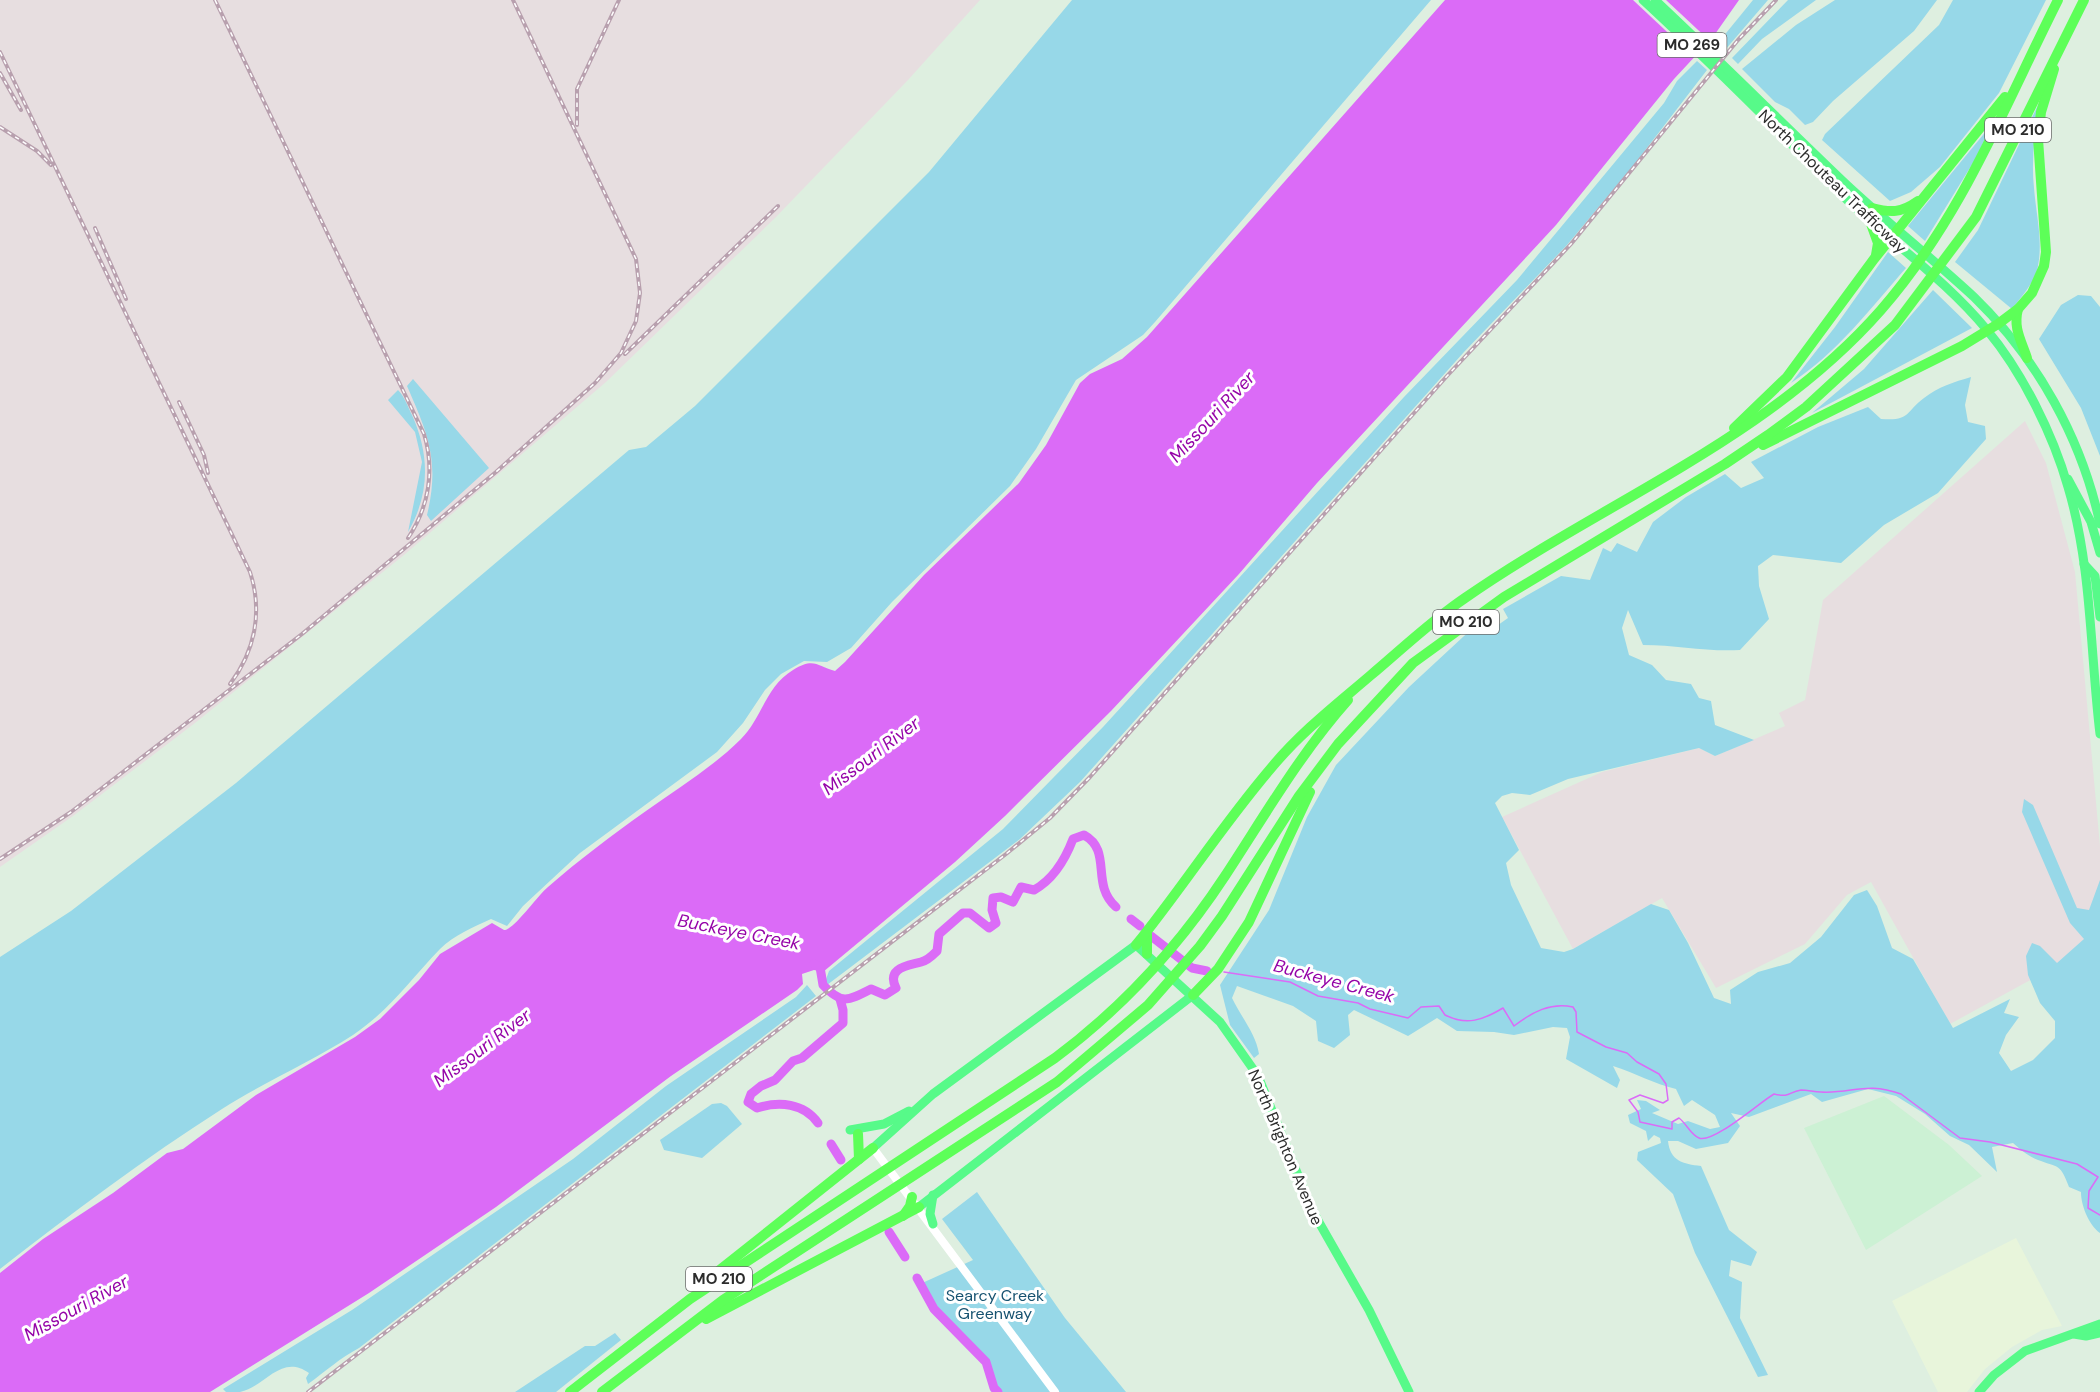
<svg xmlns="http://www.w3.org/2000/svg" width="2100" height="1392" font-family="'DM Sans',sans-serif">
	<rect width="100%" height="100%" fill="#deefe0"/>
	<g fill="#e7dee0">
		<path d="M0,0H980L908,80L776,217L606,382L404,555L195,723L73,816L0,867Z"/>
		<path d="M2025,421L2046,463L2075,572L2100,846V942L1950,1024L1871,882L1847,895L1805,944L1716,988L1662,898L1573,949L1502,817L1602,772L1699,748L1715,756L1785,726L1779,713L1805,700L1823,600Z"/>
	</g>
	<path fill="#ccf1d4" d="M1884,1096L1949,1145L1982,1176L1866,1250L1804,1128Z"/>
	<path fill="#e8f5db" d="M2016,1238L2062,1326L2042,1330L2012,1347L1985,1369L1967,1392H1938L1892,1301Z"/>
	<g fill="#97d8e8">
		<path d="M1072,0H1431L1155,322L1143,335L1076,380L1036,449L1010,486L892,602L851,648L827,662L804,661L781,674L765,690L743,723L717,752L580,853L523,906L507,926L491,919C474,927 454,935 440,949C409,981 391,1009 353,1035C311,1062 264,1082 222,1109C145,1158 72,1213 0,1269V957L71,911L236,783L629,450L646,447L695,406L929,172Z"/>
		<path d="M1753,0H1768L1725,50L1718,43Z"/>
		<path d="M1788,0H1816L1762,39L1738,64L1732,58Z"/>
		<path d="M1835,0H1937L1914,31L1833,101L1813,122L1805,125L1789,109L1775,102L1742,69L1796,25Z"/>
		<path d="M1953,0H2046L1999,93L1940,167L1911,192L1890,201L1822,140L1825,134L1939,25Z"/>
		<path d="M1697,61L1707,70L1633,166L1567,245L1464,352L1080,782L1020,839L827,985L825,982L829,971L1003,829L1103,727L1404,397L1517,280L1664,103L1677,81Z"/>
		<path d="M2038,105C2035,133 2031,160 2034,188C2036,214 2043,240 2038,266C2035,282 2022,296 2012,309L1955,262L1978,230Z"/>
		<path d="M1992,124L1976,158L1925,241L1908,226Z"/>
		<path d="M1888,252L1906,268C1871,308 1836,354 1791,383L1835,327Z"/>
		<path d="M1933,290L1972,328L1812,413L1864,369Z"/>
		<path d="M2078,295L2091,296L2100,307V456L2081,408L2039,339L2061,305Z"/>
		<path d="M1971,377L1965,405L1968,422L1985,426L1986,439L1938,493L1884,525L1841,563L1773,555L1758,566L1759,586L1769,619L1740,650C1707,652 1677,645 1643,645L1628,610L1622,628L1629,655L1652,665L1666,680L1691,684L1699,698L1711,701L1715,725L1754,740L1715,756L1699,748L1568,779L1530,795L1512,793L1502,796L1495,803L1519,850L1506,863L1511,885L1541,948L1564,952L1573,949L1651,904L1669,910L1688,943L1714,998L1731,1004L1730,990L1758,972L1790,963L1821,937L1854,895L1867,890L1877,906L1892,948L1913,959L1953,1028L2010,999L2004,1013L2019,1017L2006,1035L1999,1053L2011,1071L2033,1060L2055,1038V1021L2040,1003L2028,975L2026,956L2032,943L2040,946L2057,963L2084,939L2070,923L2022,812L2024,799L2033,805L2077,908L2089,910L2100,880V1233C2089,1225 2081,1206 2081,1192L2069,1187C2060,1163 2059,1168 2038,1160C2029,1157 2020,1149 2013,1143L1992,1147L1997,1172L1969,1145L1950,1136L1925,1114L1896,1096L1868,1089L1822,1102L1811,1094L1749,1117L1731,1113L1740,1126L1728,1143L1696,1149L1678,1141H1668C1670,1161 1683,1164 1701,1166L1729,1230L1757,1252L1751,1266L1731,1260L1729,1276L1742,1282L1740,1318L1768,1375L1758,1377L1695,1253L1673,1194L1637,1160L1638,1152L1661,1143L1660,1138L1654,1135L1648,1141L1646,1131L1630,1123L1628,1115L1641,1109L1637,1100L1646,1101L1660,1110L1652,1113L1678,1124L1688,1121L1710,1129L1720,1127L1715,1115L1692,1100L1684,1106L1676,1089C1654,1084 1635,1073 1613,1066L1620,1080L1617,1088L1566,1059L1570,1037L1567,1028L1553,1027L1514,1035L1494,1032L1457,1031L1437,1018L1408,1036L1354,1010L1348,1015L1350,1035L1334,1048L1318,1041L1316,1021L1293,1006L1237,986L1232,998C1241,1017 1256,1034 1259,1054L1254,1058L1230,1025L1220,985L1269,910L1307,817L1336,765L1409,687L1477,624L1491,630L1508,618L1503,609L1561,576L1590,580L1603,548L1611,552L1617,543L1637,552L1653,522L1686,497L1725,474L1741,488L1764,478L1751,462L1818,427L1868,407L1881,419C1911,421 1904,413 1924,398C1938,387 1954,382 1971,377Z"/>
		<path d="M413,379L489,468L431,521L427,515C440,461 428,434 407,386Z"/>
		<path d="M398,390C405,397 408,407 412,415C430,455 430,494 408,532L422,462L415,432L388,400Z"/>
		<path d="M807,985L816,996L359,1348C340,1358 326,1371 308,1384L306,1378L309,1373C281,1353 265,1387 240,1392C236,1392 230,1392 226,1392L223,1389L352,1310L573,1159L666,1086L796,997Z"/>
		<path d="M721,1103L727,1106L742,1124L702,1158L664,1150L660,1140L712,1104Z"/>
		<path d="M977,1192L1065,1318L1126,1392H998L994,1388L985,1362L934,1309L920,1284L973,1260L942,1219Z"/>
		<path d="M615,1333L621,1340L556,1392H515L585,1346H595Z"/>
	</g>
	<path fill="#db6bf7" d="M1445,0H1739L1713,37L1674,79L1556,225L1317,483L1239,574L1111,711L1005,816L955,862L823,972L814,970L802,974L803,984L797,990L671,1076L496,1207L369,1293L210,1392H0V1273L43,1239L113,1193L167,1153L183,1149L256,1095L355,1037L380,1019L419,980L440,954L492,923L504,930C514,930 537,896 548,887C579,860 612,835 646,811C678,788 713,767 741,739C762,718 766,686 793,670C814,657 817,666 835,671L845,662L924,575L1019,483L1046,445L1080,383L1090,374L1122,359L1147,337Z"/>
	<path fill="#deefe0" d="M1633,0H1666L1712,43L1697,60Z"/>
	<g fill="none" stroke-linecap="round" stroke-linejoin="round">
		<path stroke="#db6bf7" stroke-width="1.5" d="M1224,972L1290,982L1318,996L1358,1003L1370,1009L1408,1018L1421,1007L1439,1006L1445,1015C1467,1026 1483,1020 1503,1008L1514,1026C1532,1012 1551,1002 1573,1007L1576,1012L1577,1032L1606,1047L1627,1053L1637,1062L1659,1074L1666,1084L1668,1100L1663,1103L1640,1095L1629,1100L1638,1112L1640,1122L1672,1129V1122L1679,1118C1686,1123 1691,1135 1699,1138C1713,1144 1760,1102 1774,1094C1791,1098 1788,1092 1801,1090C1808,1090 1814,1092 1821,1092C1852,1094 1866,1081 1901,1094L1960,1138L1990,1142L2077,1164L2098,1177L2089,1191L2088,1208L2100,1215"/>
		<g stroke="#db6bf7" stroke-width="9">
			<path d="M1131,919L1140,926"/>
			<path d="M1151,936L1192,968L1207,971"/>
			<path d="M814,964L820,967L823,985C842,1005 848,1001 871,989L885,995L896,988C886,968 907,966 921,962C927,961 933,955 937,951L939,934L963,913H970L989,928L996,923L992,910L993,898L1001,897L1013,902L1021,887L1034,890C1054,879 1065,860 1073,839L1084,835C1113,851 1090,884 1116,907"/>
			<path d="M818,1123C804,1103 779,1101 757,1108L748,1102L751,1094L761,1086L775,1080L793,1061L802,1058L843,1023V1010L840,999"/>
			<path d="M831,1144L841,1160"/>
			<path d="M889,1232L905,1257"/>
			<path d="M917,1278L934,1309L986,1362L994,1388L998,1392"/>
		</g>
		<path stroke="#fff" stroke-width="8" d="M873,1148L1055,1392"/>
		<g stroke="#57fa89" stroke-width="9">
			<path d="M1643,0C1711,63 1776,128 1841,194C1888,240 1945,279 1987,330C2022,372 2053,434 2068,487C2092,567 2090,652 2100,734"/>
			<path d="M1655,0C1720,61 1783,124 1848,186C1889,224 1933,259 1974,297C2037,358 2082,439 2100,524"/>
			<path d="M2068,479L2091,522L2100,553"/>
			<path d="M2084,564L2095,576L2100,617"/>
			<path d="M850,1130L884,1124L909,1111"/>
			<path d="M873,1148L933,1094L1136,945L1220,1022L1258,1076L1312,1210L1369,1310L1409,1392"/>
			<path d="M919,1207L1193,995"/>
			<path d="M933,1224L930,1214L933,1195"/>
			<path d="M2074,1334L2086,1336L2100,1333"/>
			<path d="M1979,1392L1994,1375L2025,1351L2100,1324"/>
		</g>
		<g stroke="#5dff58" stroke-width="10">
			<path d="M1872,208C1891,213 1901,213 1918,201"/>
			<path d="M1870,221L1878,243L1876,255"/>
			<path d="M2018,309C2013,328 2021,340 2027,358"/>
			<path d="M1734,428L1787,377L1874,259L2005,97"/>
			<path d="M1763,445L1962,346L1998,324L2018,309L2032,293L2044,266L2046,252L2038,139L2041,112L2054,69"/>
			<path d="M1147,934V954"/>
			<path d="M1136,945C1183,887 1223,824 1272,767C1301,732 1336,705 1371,675C1402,649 1431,621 1465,598C1603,502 1768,439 1881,310C1962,217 2003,109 2058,0"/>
			<path d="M1193,995L1218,969L1249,922L1310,792"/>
			<path d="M858,1134L859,1159"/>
			<path d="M903,1216L910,1206L912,1197"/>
			<path d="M716,1273L873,1148"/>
			<path d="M706,1319L919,1207"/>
			<path d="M570,1392L690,1299L1055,1058C1122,1008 1179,946 1225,876C1265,815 1300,754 1348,700"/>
			<path d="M602,1392L723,1300L1057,1082L1148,1005L1200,946L1222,916L1299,796L1338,744L1413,663L1504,597L1725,464L1768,435L1806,407L1895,325L1976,217L2084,0"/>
		</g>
		<g stroke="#b8a0ae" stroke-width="4">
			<g id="rail">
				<path d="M215,0L424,434C435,470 429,507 408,538"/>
				<path d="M0,52L250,572C263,612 255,651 230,684"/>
				<path d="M0,73L21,110"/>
				<path d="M577,125V89L619,0"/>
				<path d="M0,127L37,151L51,165"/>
				<path d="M95,228L126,299"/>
				<path d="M625,354L778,206"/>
				<path d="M179,402L204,455L208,473"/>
				<path d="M0,859L71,812L302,634L496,472L595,383L621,353L636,321L640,293L636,259L513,0"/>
				<path d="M308,1392L1006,854L1050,818L1090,777L1447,376L1571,244L1738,40L1776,0"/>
			</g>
		</g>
		<use href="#rail" stroke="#fff" stroke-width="1.5" stroke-dasharray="4.5" stroke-linecap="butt"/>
	</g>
	<g text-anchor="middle" stroke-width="6" stroke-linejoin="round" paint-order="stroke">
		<g fill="#fff" stroke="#6b6b6b" stroke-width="1.5">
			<rect x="1657.5" y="33" width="69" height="24" rx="4.5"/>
			<rect x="1985" y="118" width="66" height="24" rx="4.5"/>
			<rect x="1433" y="610" width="66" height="24" rx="4.5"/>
			<rect x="686" y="1267" width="66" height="24" rx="4.5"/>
		</g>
		<g font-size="15" font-weight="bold" fill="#2c2c2c">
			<text x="1692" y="50">MO 269</text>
			<text x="2018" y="135">MO 210</text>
			<text x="1466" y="627">MO 210</text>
			<text x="719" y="1284">MO 210</text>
		</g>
		<g font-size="16" fill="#2c2c2c" stroke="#fff">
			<text transform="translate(1833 181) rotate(44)" y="6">North Chouteau Trafficway</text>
			<text transform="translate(1286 1147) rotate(67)" y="6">North Brighton Avenue</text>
		</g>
		<g font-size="16" fill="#165270" stroke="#fff">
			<text x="995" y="1301">Searcy Creek<tspan x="995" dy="18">Greenway</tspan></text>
		</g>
		<g font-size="18" font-style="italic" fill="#9504a8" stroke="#fff">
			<text transform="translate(1212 417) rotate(-47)" y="6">Missouri River</text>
			<text transform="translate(871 756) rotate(-37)" y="6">Missouri River</text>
			<text transform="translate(739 932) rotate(11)" y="6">Buckeye Creek</text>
			<text transform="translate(1334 981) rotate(15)" y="6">Buckeye Creek</text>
			<text transform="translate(482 1048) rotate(-37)" y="6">Missouri River</text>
			<text transform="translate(76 1308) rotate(-29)" y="6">Missouri River</text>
		</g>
	</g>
</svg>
